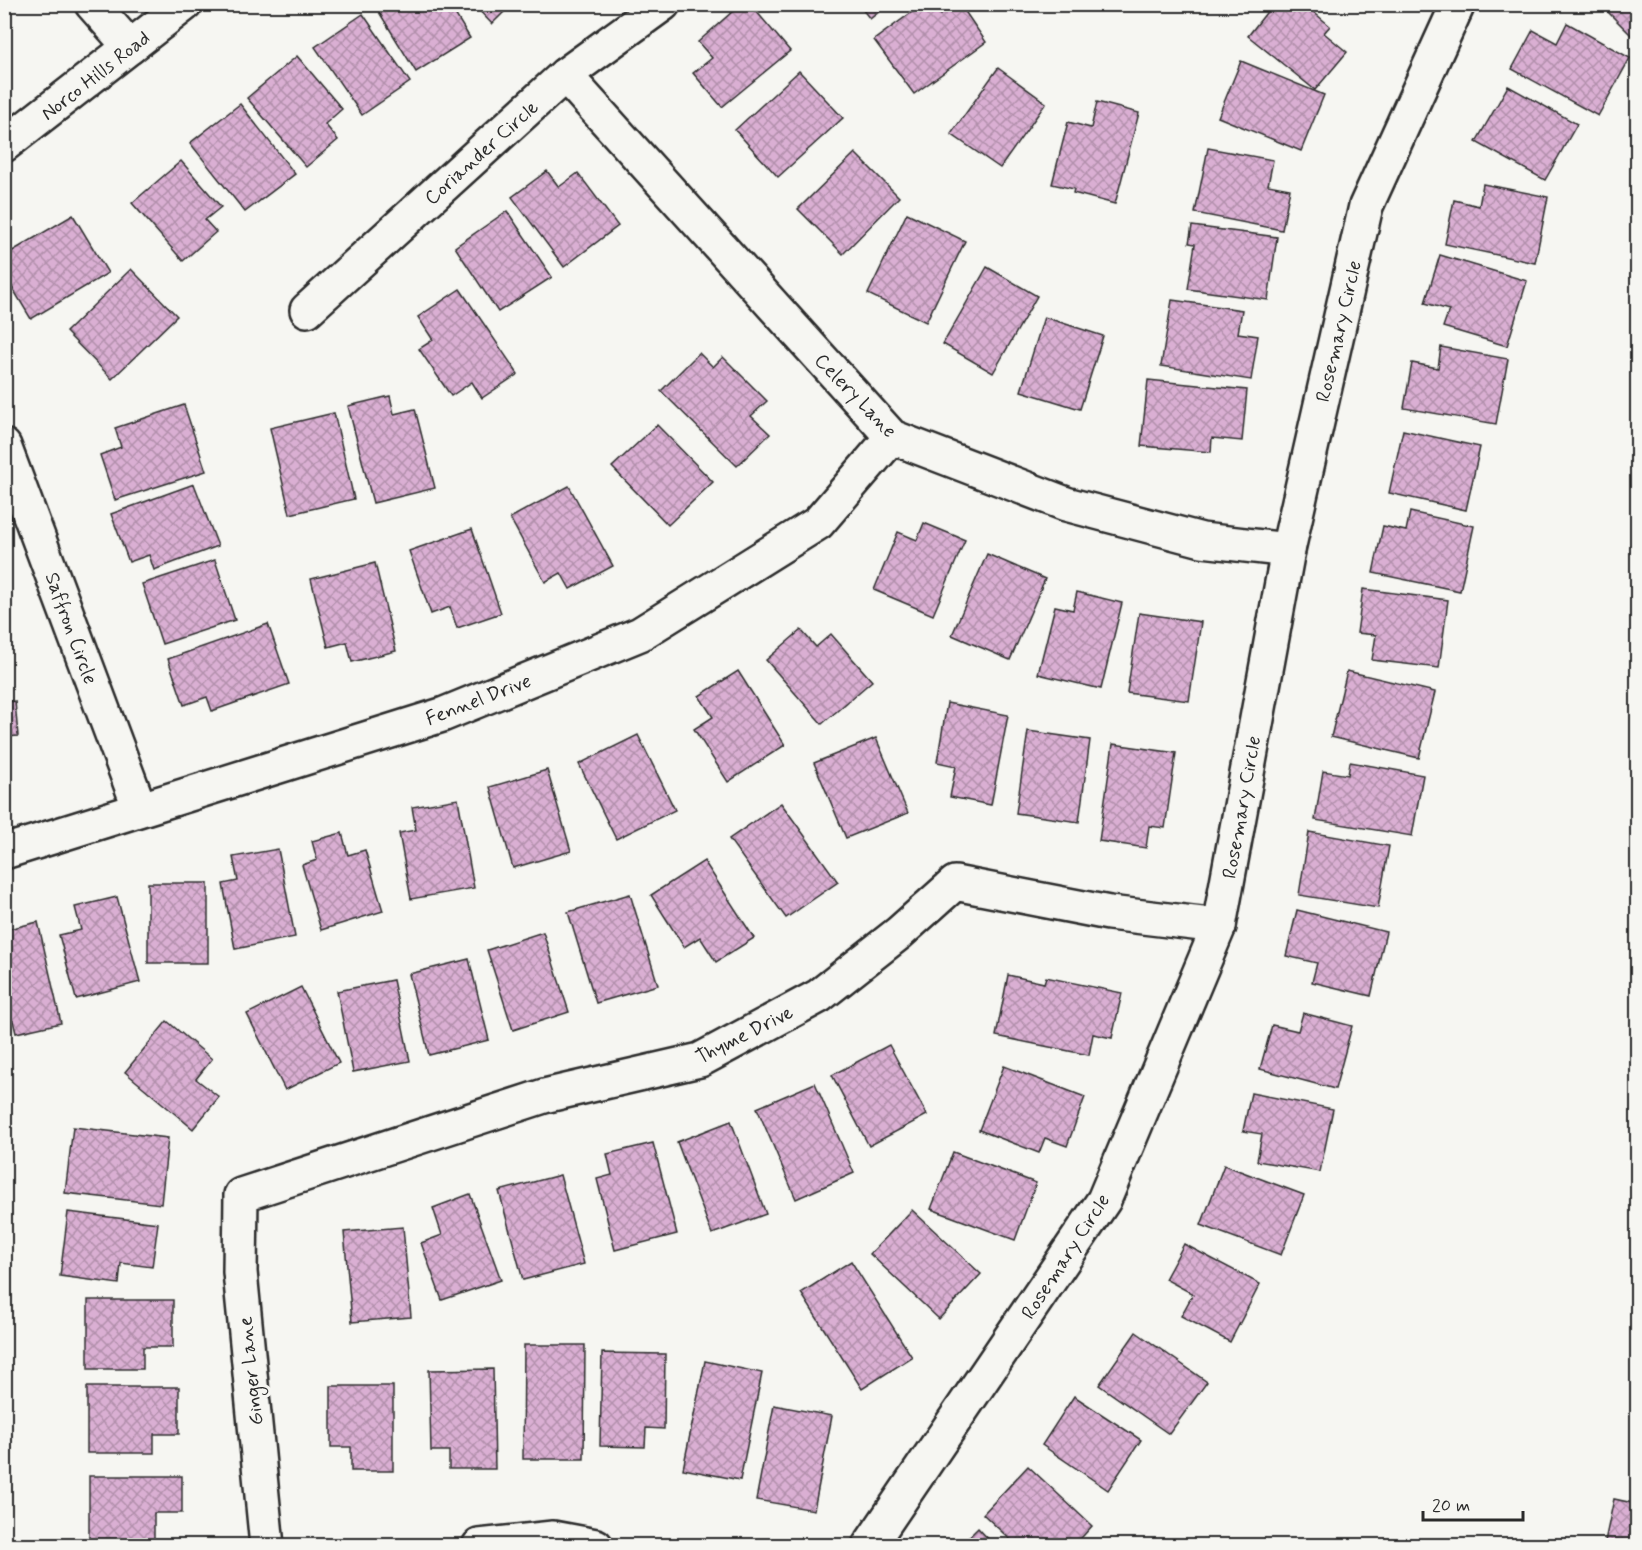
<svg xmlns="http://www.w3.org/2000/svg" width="1642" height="1550" font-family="Mynerve,sans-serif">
	<defs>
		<pattern id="building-cross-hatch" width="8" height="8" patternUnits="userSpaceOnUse" patternTransform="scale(1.5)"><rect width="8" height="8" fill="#daafd3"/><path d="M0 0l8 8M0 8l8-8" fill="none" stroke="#b18fab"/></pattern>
	</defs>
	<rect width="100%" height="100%" fill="#f6f6f2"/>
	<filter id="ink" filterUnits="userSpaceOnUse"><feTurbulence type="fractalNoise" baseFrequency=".0167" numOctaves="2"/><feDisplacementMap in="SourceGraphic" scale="12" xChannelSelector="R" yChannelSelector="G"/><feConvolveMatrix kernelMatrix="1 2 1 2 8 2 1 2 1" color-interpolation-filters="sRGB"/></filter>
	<g filter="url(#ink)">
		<g fill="url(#building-cross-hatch)" stroke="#2b2b2b" stroke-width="1.5">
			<path d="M374,4H449L470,38L416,72Z"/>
			<path d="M473,4H512L492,24Z"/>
			<path d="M741,4H750L790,51L722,107L693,73L712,58L698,42Z"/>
			<path d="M858,4H889L870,19Z"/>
			<path d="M923,4H933L941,15L955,4H960L986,42L914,94L874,40Z"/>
			<path d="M1273,4H1304L1330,26L1324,33L1347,52L1315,90L1248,36Z"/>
			<path d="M1600,4H1638V34L1634,38Z"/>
			<path d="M363,14L410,82L362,115L315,47Z"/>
			<path d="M1567,23L1630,58L1598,116L1512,69L1533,30L1557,43Z"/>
			<path d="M297,56L342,109L325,124L338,140L306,167L247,98Z"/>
			<path d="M1241,61L1324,95L1301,151L1218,117Z"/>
			<path d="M998,68L1046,103L1000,168L951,134Z"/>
			<path d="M799,71L843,118L778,177L735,130Z"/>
			<path d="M1508,86L1577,124L1545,180L1476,142Z"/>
			<path d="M1097,102L1139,113L1115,204L1073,193L1074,189L1052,184L1068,122L1091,128Z"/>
			<path d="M240,104L295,174L245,212L190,143Z"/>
			<path d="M1208,148L1273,160L1268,185L1290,189L1282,230L1195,213Z"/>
			<path d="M855,153L899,197L843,254L798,209Z"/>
			<path d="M181,161L221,207L205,220L216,232L183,261L132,203Z"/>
			<path d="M547,171L559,187L578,173L618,226L564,267L512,197Z"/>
			<path d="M1483,184L1548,197L1535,263L1445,244L1454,200L1479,206Z"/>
			<path d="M507,211L552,277L498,312L455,247Z"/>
			<path d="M907,213L965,241L926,322L868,294Z"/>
			<path d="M73,215L108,273L31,319L4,274V256Z"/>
			<path d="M1192,226L1277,237L1268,300L1188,289L1195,244L1189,243Z"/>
			<path d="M1440,255L1527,281L1507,346L1443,327L1449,310L1425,303Z"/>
			<path d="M987,267L1037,296L993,373L943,344Z"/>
			<path d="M131,269L177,316L112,379L66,332Z"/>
			<path d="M460,289L518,374L482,398L472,382L451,396L419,349L433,340L418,317Z"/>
			<path d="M1172,300L1242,310L1238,333L1258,336L1251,380L1161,366Z"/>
			<path d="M1044,317L1103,336L1080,409L1021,391Z"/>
			<path d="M1441,347L1508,359L1496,424L1404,408L1412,363L1438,368Z"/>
			<path d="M699,353L713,367L723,357L767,401L751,416L770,434L737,466L661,391Z"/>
			<path d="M1148,380L1247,390L1242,441L1212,438L1211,452L1141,446Z"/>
			<path d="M390,396L394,414L415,409L435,488L373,503L348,406Z"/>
			<path d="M184,405L206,471L115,500L100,455L121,447L115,428Z"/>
			<path d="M334,413L354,499L290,514L270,428Z"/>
			<path d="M657,425L713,482L668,525L612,467Z"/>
			<path d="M1403,430L1480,447L1466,510L1389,493Z"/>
			<path d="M194,484L218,546L154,570L149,555L129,562L111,514Z"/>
			<path d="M569,486L613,566L570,589L561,573L545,582L510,518Z"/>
			<path d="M1410,512L1474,526L1460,591L1373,573L1383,526L1406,531Z"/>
			<path d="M924,523L965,540L933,615L874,590L898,532L917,540Z"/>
			<path d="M472,529L501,613L457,628L450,607L431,614L409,551Z"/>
			<path d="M987,554L1045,579L1010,660L952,635Z"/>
			<path d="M215,560L235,620L162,644L142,584Z"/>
			<path d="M375,563L396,651L352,662L347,642L328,647L311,579Z"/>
			<path d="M1363,589L1448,600L1439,668L1372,660L1376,635L1357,633Z"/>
			<path d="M1077,592L1122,603L1101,689L1038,674L1055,606L1073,610Z"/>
			<path d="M1139,613L1201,622L1189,701L1127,693Z"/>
			<path d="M268,624L289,684L212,711L207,697L184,705L168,659Z"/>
			<path d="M801,630L816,647L831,634L872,681L822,724L766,660Z"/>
			<path d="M738,671L785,745L728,782L694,729L713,717L699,696Z"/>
			<path d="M1347,671L1435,692L1419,758L1331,737Z"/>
			<path d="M15,701L18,736L6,737L9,767H4V702Z"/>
			<path d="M947,703L1008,715L991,805L950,797L956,766L937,762Z"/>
			<path d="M1028,731L1090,740L1079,822L1016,813Z"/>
			<path d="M638,735L675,810L616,839L579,764Z"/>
			<path d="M876,738L908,813L846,838L814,763Z"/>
			<path d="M1113,744L1176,753L1165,828L1149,826L1146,848L1099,841Z"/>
			<path d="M1350,762L1423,775L1412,836L1315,820L1323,771L1348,775Z"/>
			<path d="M547,770L571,851L513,868L490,787Z"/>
			<path d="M458,799L474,888L411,899L399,833L416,830L412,807Z"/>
			<path d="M781,803L838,882L786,918L729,839Z"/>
			<path d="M1309,832L1389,846L1378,908L1299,895Z"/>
			<path d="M342,833L348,855L365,850L383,911L321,930L302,865L317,860L312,841Z"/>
			<path d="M278,849L295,937L235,949L223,884L238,881L233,857Z"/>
			<path d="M704,861L754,938L716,962L700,937L684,947L651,895Z"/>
			<rect x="148" y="883" width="60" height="80"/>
			<path d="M630,894L658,985L596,1003L568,912Z"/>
			<path d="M117,897L140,982L76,999L59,935L81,930L75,907Z"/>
			<path d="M1297,910L1386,932L1371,996L1312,982L1317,963L1286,956Z"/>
			<path d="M38,922L61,1023L16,1033L13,1021L4,1023V930Z"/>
			<path d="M543,932L569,1012L513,1030L487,950Z"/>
			<path d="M469,959L489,1040L429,1055L409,974Z"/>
			<path d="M1008,975L1044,983L1046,977L1122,993L1112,1038L1093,1034L1089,1055L996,1036Z"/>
			<path d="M393,980L410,1061L353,1072L337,991Z"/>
			<path d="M301,987L339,1063L285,1090L247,1014Z"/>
			<path d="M1303,1013L1352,1026L1335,1089L1260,1069L1272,1025L1298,1031Z"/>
			<path d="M167,1021L212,1059L196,1079L219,1097L193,1129L125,1072Z"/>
			<path d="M889,1045L927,1115L869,1146L832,1075Z"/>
			<path d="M1004,1066L1085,1097L1067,1146L1045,1138L1039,1153L979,1130Z"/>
			<path d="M815,1083L854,1173L796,1199L757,1108Z"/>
			<path d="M1251,1093L1333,1109L1320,1172L1257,1161L1262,1134L1243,1131Z"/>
			<path d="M731,1121L766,1214L712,1234L677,1142Z"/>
			<path d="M73,1127L168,1138L161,1204L65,1193Z"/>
			<path d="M653,1143L677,1234L615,1250L597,1179L612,1175L607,1154Z"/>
			<path d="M953,1152L1036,1183L1015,1240L931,1209Z"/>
			<path d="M1224,1165L1304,1195L1281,1255L1201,1225Z"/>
			<path d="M560,1175L584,1264L523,1280L499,1191Z"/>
			<path d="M470,1194L501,1280L442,1300L421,1243L442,1235L433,1208Z"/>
			<path d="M912,1210L981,1274L939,1319L870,1254Z"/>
			<path d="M68,1212L158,1223L152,1267L121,1263L119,1284L60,1276Z"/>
			<path d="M403,1227L411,1317L352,1322L344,1232Z"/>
			<path d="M1184,1244L1260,1284L1230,1342L1181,1316L1193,1294L1165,1279Z"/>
			<path d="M851,1261L912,1357L862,1389L801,1293Z"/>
			<path d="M88,1300H173V1347H143V1369H88Z"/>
			<path d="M1136,1332L1207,1382L1169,1434L1099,1385Z"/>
			<path d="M524,1345H585L584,1459H523Z"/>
			<path d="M602,1353L665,1354L664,1429L646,1428L645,1447L600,1446Z"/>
			<path d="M705,1361L762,1373L740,1480L683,1469Z"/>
			<path d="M493,1369L495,1469H449V1451H431L429,1370Z"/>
			<path d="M331,1386H393V1471H351V1447H331Z"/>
			<path d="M87,1387H179V1434H154V1453H87Z"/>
			<path d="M1074,1396L1141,1440L1108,1490L1042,1445Z"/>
			<path d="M774,1405L832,1416L814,1510L756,1500Z"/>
			<path d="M1028,1466L1092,1526L1074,1546H1017L983,1514Z"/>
			<path d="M89,1476H182V1513H154V1539H89Z"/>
			<path d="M1638,1480V1546H1604L1614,1499L1633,1503Z"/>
			<path d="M978,1528L995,1546H960Z"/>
		</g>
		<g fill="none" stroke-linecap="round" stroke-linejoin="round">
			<g stroke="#2b2b2b" stroke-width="38">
				<g id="minor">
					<path d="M92,4L130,47"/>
					<path d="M565,75L892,437L1066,504L1202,540L1288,550"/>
					<path d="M307,310L565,75L663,4"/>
					<path d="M4,446L140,809"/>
					<path d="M4,852L442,715L640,634L818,523L892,437"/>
					<path d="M267,1546L240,1272L241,1195L544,1096L700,1060L819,996L899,933L955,883L1109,913L1219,926"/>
					<path d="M479,1546L553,1538L596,1546"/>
					<path d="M869,1546L1104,1200L1219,926L1288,550L1366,206L1458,4"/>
				</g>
			</g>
			<g stroke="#2b2b2b" stroke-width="38">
				<path id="tertiary" d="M4,145L185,4"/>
			</g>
			<use href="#minor" stroke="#f6f6f2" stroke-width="33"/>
			<use href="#tertiary" stroke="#f6f6f2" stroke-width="33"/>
		</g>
	</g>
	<g text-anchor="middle" stroke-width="6" stroke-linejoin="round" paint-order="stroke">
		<g font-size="20" fill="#2b2b2b" stroke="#f6f6f2">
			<text transform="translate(95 75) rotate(-38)" y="7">Norco Hills Road</text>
			<text transform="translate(481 152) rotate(-42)" y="7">Coriander Circle</text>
			<text transform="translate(1338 331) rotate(-77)" y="7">Rosemary Circle</text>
			<text transform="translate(856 395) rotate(46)" y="7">Celery Lane</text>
			<text transform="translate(72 628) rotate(70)" y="7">Saffron Circle</text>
			<text transform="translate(478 699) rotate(-21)" y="7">Fennel Drive</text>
			<text transform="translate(1241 807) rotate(-80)" y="7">Rosemary Circle</text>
			<text transform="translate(744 1034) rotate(-27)" y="7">Thyme Drive</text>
			<text transform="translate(1065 1256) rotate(-57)" y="7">Rosemary Circle</text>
			<text transform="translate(250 1371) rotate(-96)" y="7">Ginger Lane</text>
		</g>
	</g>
	<rect width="1642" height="1550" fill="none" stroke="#f6f6f2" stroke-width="24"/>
	<rect x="12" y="12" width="1618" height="1526" fill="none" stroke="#2b2b2b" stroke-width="2" filter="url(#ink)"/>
	<path d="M1423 1511v9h100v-9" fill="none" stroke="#2b2b2b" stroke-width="3"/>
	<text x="1432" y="1511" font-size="18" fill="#2b2b2b" stroke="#f6f6f2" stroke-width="4.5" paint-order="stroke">20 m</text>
</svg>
